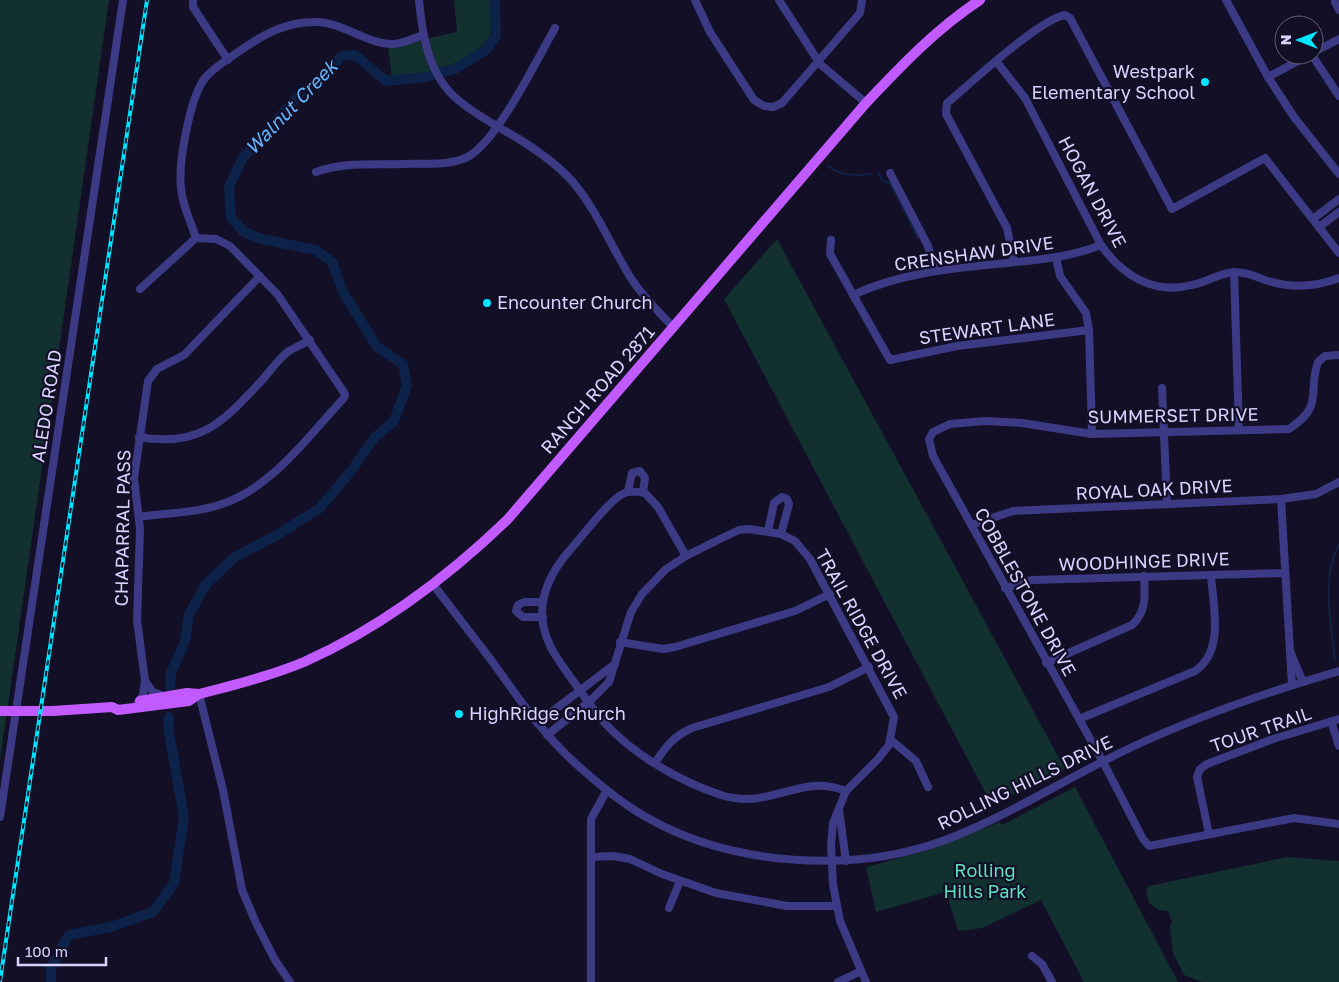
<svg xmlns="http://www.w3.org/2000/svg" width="1339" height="982" font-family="'Golos Text',sans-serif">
	<rect width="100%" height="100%" fill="#130f26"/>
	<g fill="#12302f">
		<path d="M0,0H109L0,761Z"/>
		<path d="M454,0H491C492,10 493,21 491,31C482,64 420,75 392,78L388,47L457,32Z"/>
		<path d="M777,239L1065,769L992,805L724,299Z"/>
		<path d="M1075,787L1178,982H1084L1041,900L982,928L958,931L946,892L876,912L866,867L926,851L1000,822L1002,825Z"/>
		<path d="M1287,857L1339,861V982H1202L1184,975L1173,953L1170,927L1172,922L1168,911L1159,910L1149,903L1146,890L1149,886Z"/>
	</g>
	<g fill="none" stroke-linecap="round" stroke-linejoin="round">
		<g stroke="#0c2248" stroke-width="2">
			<path d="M828,166C840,176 856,176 871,174"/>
			<path d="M878,173L883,181L891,184L918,238"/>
			<path d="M1335,661C1332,624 1320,578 1339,545"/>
		</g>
		<g stroke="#0c2248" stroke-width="10">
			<path d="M170,686L171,673L185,641L189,615L206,584L235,557L277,535L320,508L351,471L374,438L394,421L407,385L403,364L377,347L343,292L332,262L316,250L262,239L244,232L231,218L229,187L242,159L299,95L328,73L341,56L355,55L386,81L426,77L455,69L486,50L496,36L495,0"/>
			<path d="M51,982V968L69,935L111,927L153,912L174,883L184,817L168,727L169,717"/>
		</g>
		<g stroke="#3d3a85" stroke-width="8">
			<path d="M193,0V7L228,60"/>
			<path d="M419,0C422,35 429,76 458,100C476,115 498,127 519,139C538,151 557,164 572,181C596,209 610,244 629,275C641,295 658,311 673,327"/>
			<path d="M695,0L710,32L754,100L764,106L773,107L782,103L860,13L862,0"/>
			<path d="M779,0L820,64L866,103"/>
			<path d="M1226,0L1268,77L1294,117L1339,174"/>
			<path d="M1335,2L1339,10"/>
			<path d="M1314,52L1339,39"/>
			<path d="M1312,55L1339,96"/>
			<path d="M996,61L1025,98L1101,245C1122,275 1153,295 1192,285C1207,282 1219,273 1235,272C1247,272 1257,277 1268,281C1292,288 1316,287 1339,278"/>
			<path d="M1268,77L1309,55"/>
			<path d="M316,172C343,162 373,165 402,164C421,163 444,166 463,159C494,149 537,59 555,28"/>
			<path d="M890,173L928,246L935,271"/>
			<path d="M1313,219L1339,199"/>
			<path d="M1319,227L1339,212"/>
			<path d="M196,238C191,222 182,205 181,188C178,163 190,97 205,78C214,67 230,58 241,50C264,34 286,22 314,22C342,21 367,45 394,44C404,43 414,38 423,35"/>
			<path d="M831,240L830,254L890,360L957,346L1089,330"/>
			<path d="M1056,257L1060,276L1086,313L1089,330L1092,434"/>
			<path d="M1014,262L1007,228L946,114L947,103C970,84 1038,20 1065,15L1070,18L1172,209L1265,158L1339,253"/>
			<path d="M1234,272L1239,430"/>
			<path d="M853,295C904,271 960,268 1016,262C1046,259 1073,256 1101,245"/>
			<path d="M1339,355L1325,356L1318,362C1307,394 1325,405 1289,429L1092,434L1022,423L985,421L950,424L933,432L929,439L933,456L1103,762L1143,839L1149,846L1294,818L1339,824"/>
			<path d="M1162,388L1167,504"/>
			<path d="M139,437C201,448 224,421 263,379C271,370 279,358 289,351C296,347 303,344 310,340"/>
			<path d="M628,492L632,473L640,471L645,478L643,492"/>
			<path d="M1281,499L1292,685"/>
			<path d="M139,517C166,513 196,513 222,504C273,487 309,435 344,398L345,394L278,295L230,246L216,239L196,238L140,289"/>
			<path d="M971,525L1013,511L1281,499L1316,494L1339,482"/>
			<path d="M768,531L774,503L782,497L787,499L789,504L781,534"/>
			<path d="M686,556L658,507L645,493L640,492C635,492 629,491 625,493C611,497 581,538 570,550C554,568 542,589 542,614C543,641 557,658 571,678C582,693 592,708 603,721C632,754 679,781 721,795C771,811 800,772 846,791"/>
			<path d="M433,584C453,611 474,637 494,664C519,699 543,734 575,763C596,782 621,803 646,817C731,866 854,874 945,840C1009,816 1068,777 1130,748C1198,716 1267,692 1339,671"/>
			<path d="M1005,588L1032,580L1284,573"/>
			<path d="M543,617H523L516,611L518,605L524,602H543"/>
			<path d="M620,642L663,649L675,647L795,611L830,594"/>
			<path d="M1290,651L1303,682"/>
			<path d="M1046,663L1132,625C1147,611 1145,595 1144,576"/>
			<path d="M145,681L153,692L164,696"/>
			<path d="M199,694L223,790L242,890L256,923L275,960L290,982"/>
			<path d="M138,702L143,695L145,681L137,620L140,529L134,478L148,381L157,369L184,355L260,276"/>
			<path d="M1079,719L1195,671C1225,651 1213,606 1211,575"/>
			<path d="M1331,721L1339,746"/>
			<path d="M537,723L615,664"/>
			<path d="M547,735L589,702L609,682L631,612L642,594L666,569L686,556L720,539L739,530L749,529L781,534L795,541L810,559L894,717L889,745L878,759L846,791L833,823L831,845L833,885L840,921L866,982"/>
			<path d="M891,740L916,761L928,787"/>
			<path d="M655,763C666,746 674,736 692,728L829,687L869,667"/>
			<path d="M839,810L846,861"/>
			<path d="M0,817L123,0"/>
			<path d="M1209,834L1197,777L1200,769L1207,764L1273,739L1339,719"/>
			<path d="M591,857L613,856L630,859L662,874L716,893L787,906H837"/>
			<path d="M669,908L680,881"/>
			<path d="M1032,956L1042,964L1052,982"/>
			<path d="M591,982V819L607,790"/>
			<path d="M838,982L861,971"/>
		</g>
		<g stroke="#c25bff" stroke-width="10">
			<path d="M140,701L187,693L199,694"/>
			<path d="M0,711H53L112,707L118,710L189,701L199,694C234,685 270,676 304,662C380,628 449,576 508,519L866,103C901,66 937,28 980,0"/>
		</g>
		<g stroke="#00e5ff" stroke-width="4">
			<path id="rail" d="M0,981L147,0"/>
		</g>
		<use href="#rail" stroke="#130f26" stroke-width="2" stroke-dasharray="5.5" stroke-linecap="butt"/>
	</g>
	<g fill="#00e5ff" stroke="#130f26" stroke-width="2">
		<circle cx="1205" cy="82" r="5"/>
		<circle cx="487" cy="303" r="5"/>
		<circle cx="459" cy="714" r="5"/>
	</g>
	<g text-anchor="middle" stroke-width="4.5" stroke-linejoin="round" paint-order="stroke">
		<g font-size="18" fill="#d9d4ff" stroke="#130f26" text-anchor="start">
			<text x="1195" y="78" text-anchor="end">Westpark<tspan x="1195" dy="21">Elementary School</tspan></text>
			<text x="497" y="309">Encounter Church</text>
			<text x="469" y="720">HighRidge Church</text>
		</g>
		<g font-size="18" fill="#d9d4ff" stroke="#130f26">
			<text transform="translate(1092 192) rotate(62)" y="6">HOGAN DRIVE</text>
			<text transform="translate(974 254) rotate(-8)" y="6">CRENSHAW DRIVE</text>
			<text transform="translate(987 329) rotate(-8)" y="6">STEWART LANE</text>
			<text transform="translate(598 390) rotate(-49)" y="6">RANCH ROAD 2871</text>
			<text transform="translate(47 406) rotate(-81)" y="6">ALEDO ROAD</text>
			<text transform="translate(1173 416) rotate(-1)" y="6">SUMMERSET DRIVE</text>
			<text transform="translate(1154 490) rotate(-3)" y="6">ROYAL OAK DRIVE</text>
			<text transform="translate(123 528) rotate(-89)" y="6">CHAPARRAL PASS</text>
			<text transform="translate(1144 562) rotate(-2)" y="6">WOODHINGE DRIVE</text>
			<text transform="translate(1025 592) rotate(61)" y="6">COBBLESTONE DRIVE</text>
			<text transform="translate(861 624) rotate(61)" y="6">TRAIL RIDGE DRIVE</text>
			<text transform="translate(1261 730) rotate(-19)" y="6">TOUR TRAIL</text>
			<text transform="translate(1025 783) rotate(-26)" y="6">ROLLING HILLS DRIVE</text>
		</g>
		<g font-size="18" fill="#5fe0c0" stroke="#130f26">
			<text x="985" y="877">Rolling<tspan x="985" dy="21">Hills Park</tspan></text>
		</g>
		<g font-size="19" font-style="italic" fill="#62b6ff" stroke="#130f26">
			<text transform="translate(291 107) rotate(-46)" y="7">Walnut Creek</text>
		</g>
	</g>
	<g transform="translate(1299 40) rotate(270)"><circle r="24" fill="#130f26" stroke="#625e7d"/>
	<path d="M0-4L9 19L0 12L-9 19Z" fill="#00e5ff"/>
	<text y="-8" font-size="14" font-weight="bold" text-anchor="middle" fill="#d9d4ff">N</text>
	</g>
	<path d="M18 957v8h88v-8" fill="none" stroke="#d9d4ff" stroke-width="2.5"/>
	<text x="25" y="957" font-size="15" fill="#d9d4ff" stroke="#130f26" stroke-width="4" paint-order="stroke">100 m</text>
</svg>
